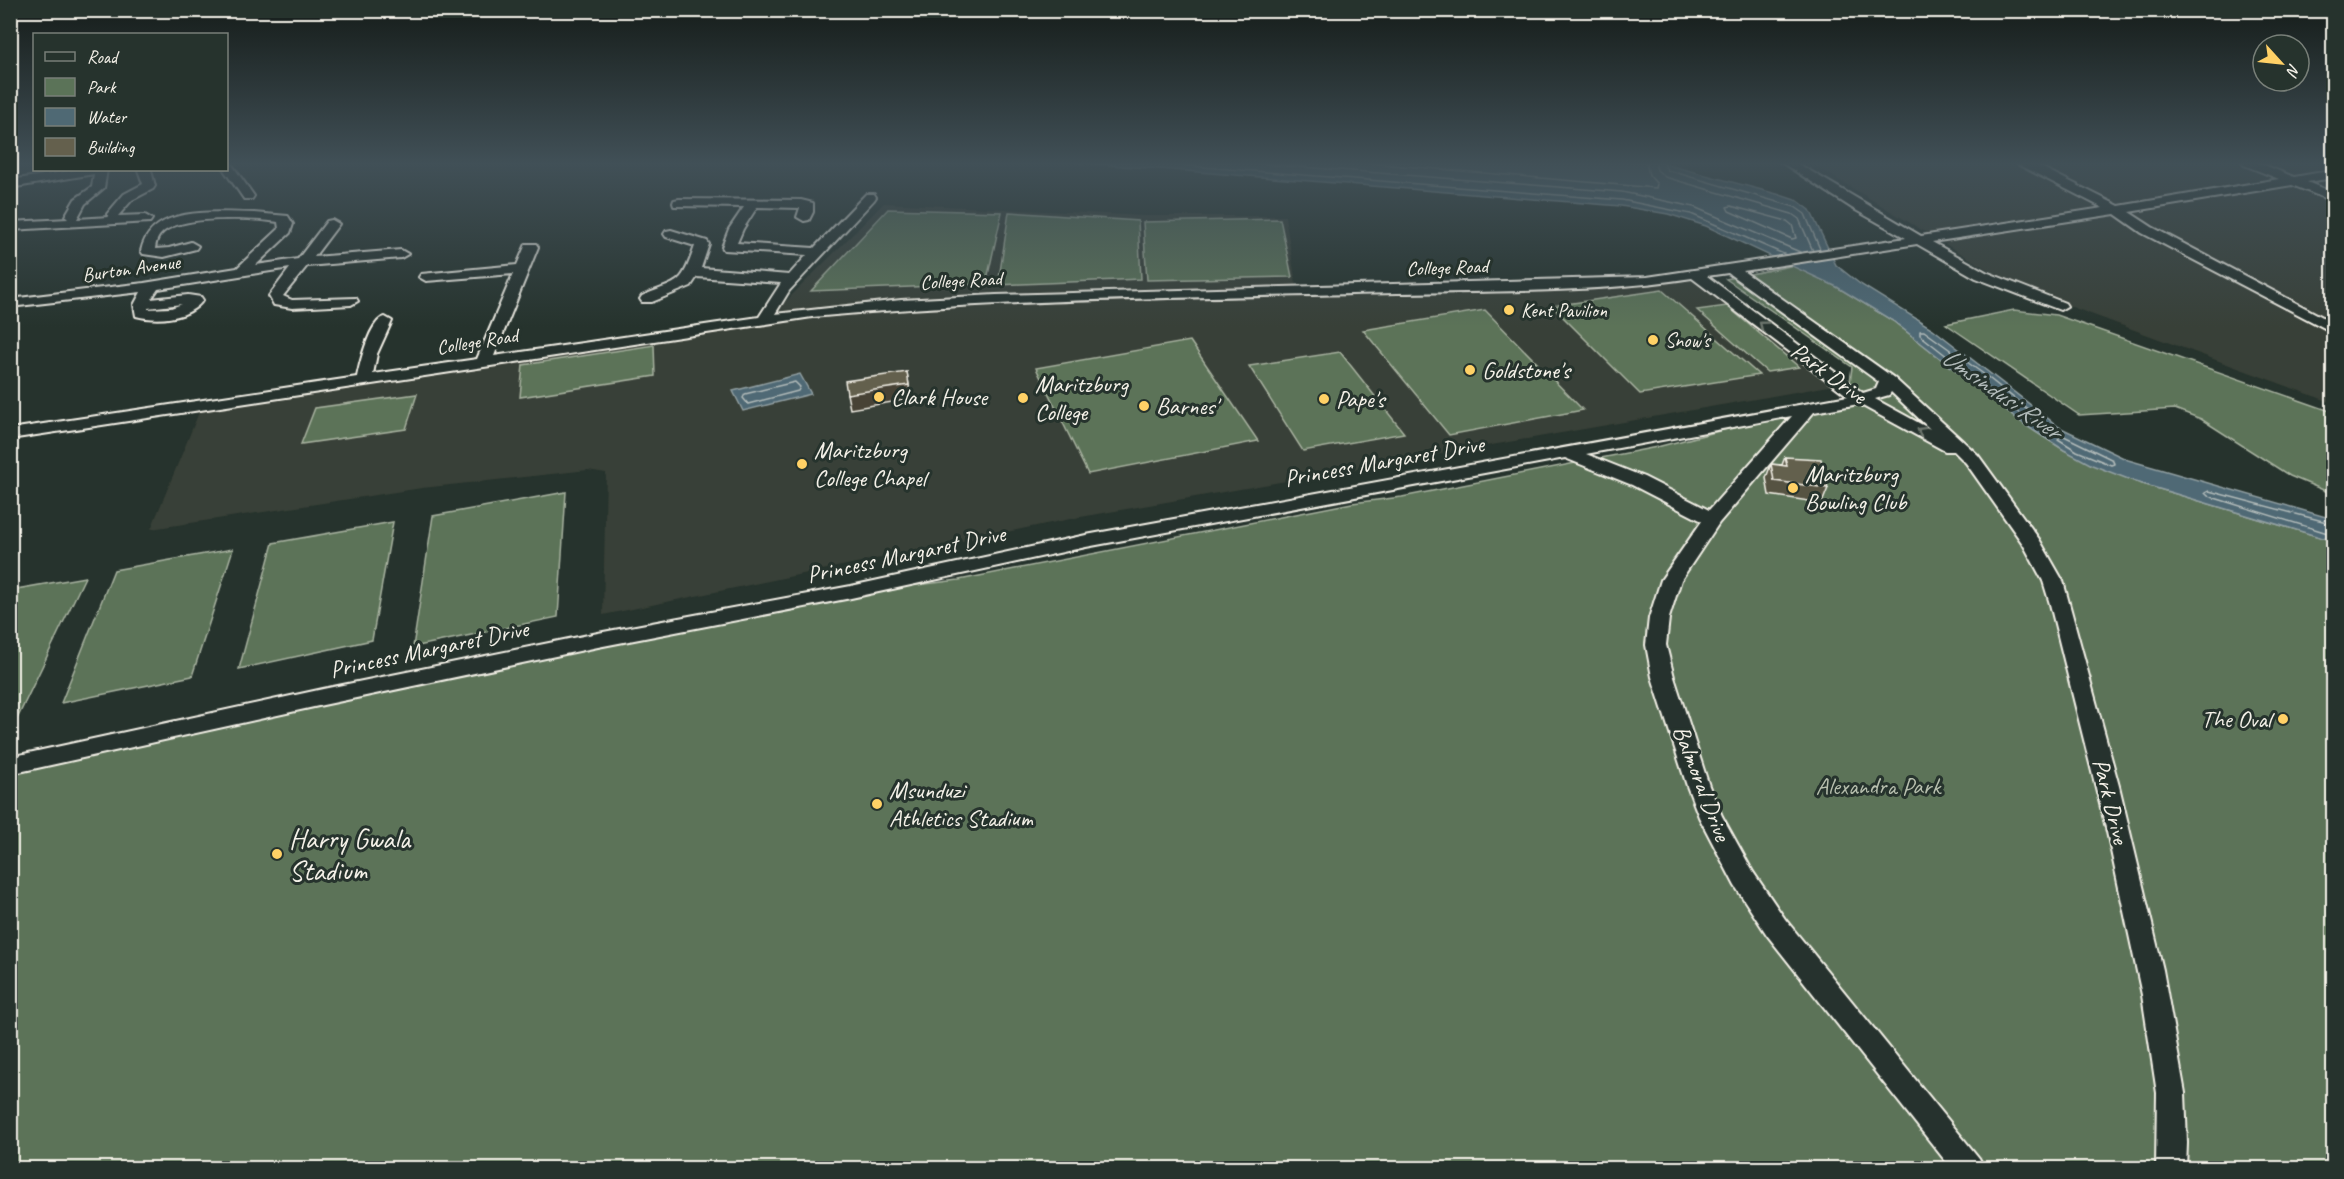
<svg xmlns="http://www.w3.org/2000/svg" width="2344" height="1179" font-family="Caveat,sans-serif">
	<rect width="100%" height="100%" fill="#26332d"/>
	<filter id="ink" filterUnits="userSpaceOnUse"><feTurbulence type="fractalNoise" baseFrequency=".0167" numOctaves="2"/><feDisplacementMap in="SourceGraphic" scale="12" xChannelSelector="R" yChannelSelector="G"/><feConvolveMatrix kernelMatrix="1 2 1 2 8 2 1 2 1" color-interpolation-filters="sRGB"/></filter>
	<g filter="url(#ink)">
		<g fill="#394037">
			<path d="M1809,162H2333V403L2015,286Z"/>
			<path d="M884,203L1145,216H1285L1298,296L1418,295L1607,287L1695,278L1835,385L1075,518L603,615L606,473L588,470L422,488L151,529L200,410L655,341L760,323L787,300Z"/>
		</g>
		<g fill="#5b7358" stroke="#a8b2a0" stroke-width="1.5">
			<path d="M888,209L1002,212L986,284L811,291Z"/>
			<path d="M1009,212L1138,221L1141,279L998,285Z"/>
			<path d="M1280,219L1292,277L1147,280L1143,222Z"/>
			<path d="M1795,265L1837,287L1893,321L2025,425L2064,450L2136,482L2333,541V1168H11V769L765,603L959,580L1352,503L1402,497L1657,447L1848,398L1852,367L1726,279Z"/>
			<path d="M1662,290L1759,375L1640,394L1552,306Z"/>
			<path d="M1727,306L1799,367L1767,372L1697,310Z"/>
			<path d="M1485,310L1583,410L1449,435L1363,330Z"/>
			<path d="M2014,310L2056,315L2333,412V494L2290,476L2201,419L2175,409L2079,415L1946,324Z"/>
			<path d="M1190,341L1258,441L1088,474L1036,368Z"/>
			<path d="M654,345L655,376L520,397L523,365Z"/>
			<path d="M1340,352L1404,433L1303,451L1249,366Z"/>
			<path d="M417,394L406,429L301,444L315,408Z"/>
			<path d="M566,492L558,617L413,647L433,516Z"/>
			<path d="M393,522L372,640L239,669L273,543Z"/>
			<path d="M233,549L192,676L61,703L114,570Z"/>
			<path d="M85,577L16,721L11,722V590Z"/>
		</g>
		<g fill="#4f6974" stroke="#919fa2" stroke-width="1.5">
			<path d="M1073,162H1657L1777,194L1798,201L1810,210L1836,265L1860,284L1933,329L2059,427L2128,460L2333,519V541L2136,482L2092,465L2064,450L2025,425L1893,321L1837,287L1706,226L1668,214L1621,206Z"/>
			<path d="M800,374L811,394L743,411L733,391Z"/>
		</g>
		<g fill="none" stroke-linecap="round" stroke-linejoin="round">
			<g stroke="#b2bbba" stroke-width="1.5">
				<path d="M1140,162L1622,200L1691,214L1786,255"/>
				<path d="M1238,162L1622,192L1694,207L1800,252"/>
				<path d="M1357,162L1656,188L1657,184L1649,175L1646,162"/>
				<path d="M1655,162L1657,170L1665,177L1792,214L1799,219L1813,251"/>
				<path d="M1663,162L1667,170L1795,207L1805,214L1820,249"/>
				<path d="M1731,206L1787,221L1792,225L1796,238L1792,239L1729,211L1727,207Z"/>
				<path d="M1920,331H1924L1985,375L2050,427V432L2028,420L1920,335Z"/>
				<path d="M795,382L800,387L798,391L748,404L743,398L745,394Z"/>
				<path d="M2062,435L2113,460L2114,464L2111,465L2077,451L2058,439Z"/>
				<path d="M2334,524L2209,491L2205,493L2208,496L2334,535"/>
			</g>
			<g stroke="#f4f1e8" stroke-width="4">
				<g id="minor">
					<path d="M226,162H230L254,196L252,199H244L224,170H226Z"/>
					<path d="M1781,162H1795L1921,236L2103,208L2019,165L2017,162H2031L2119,206L2279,179L2244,165L2242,162H2257L2294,177L2334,170V178L2307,182L2334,193V202L2292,185L2129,212L2152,227L2334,323V333L2142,233L2115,214L1932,242L1986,272L2065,303L2067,306L2060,310L1976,278L1917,244L1743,271L1894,378L1978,455L2039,539L2063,581L2119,786L2163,970L2185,1093L2187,1143L2186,1168H2156L2157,1093L2142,995L2107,832L2050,604L2043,581L2023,544L1966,463L1954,451H1945L1859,404L1814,412L1719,523L1681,580L1669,618L1666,645L1674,677L1709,786L1722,816L1753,872L1785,919L1979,1158L1984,1168H1951L1767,935L1735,886L1699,817L1687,786L1652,677L1646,645L1649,618L1661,580L1702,521L1632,485L1565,458L1086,547L851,598L598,647L323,705L10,774V757L323,689L598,633L851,586L1086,535L1848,396L1692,278C1595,293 1495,291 1397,293C1202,298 1006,298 812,317L10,439V429L357,377C360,363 370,320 385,317L392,321L377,354L373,374L477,359L513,274L426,281L419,277L421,274L517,265L526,244H536L538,247L494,356L759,317L781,283L697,277L691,286L652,302H642L640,299L642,296C680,280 681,287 695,246L666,237L664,234L666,231L671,230L707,241L709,244L701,268L789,275L807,255L724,250L722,247L729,229L744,207L674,206L673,203L674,200L679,199L801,200L813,203V212L809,220L804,221L797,217L800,208L757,207L743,229L737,243L814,248L866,194H874L876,197L874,200L789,291L775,314L901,300L996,295L1647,277L1906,238L1852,208ZM1728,273L1879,382L1876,389L1863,393L1707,276ZM1891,392L1930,429L1875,399L1889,395ZM1792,416L1709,510L1644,477L1586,454Z"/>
					<path d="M77,170H107L104,188L85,204L77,219L109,217L107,214L124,194L143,184L138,170H151L155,186L153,189L132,200L118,216L145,215L152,219L150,222L10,230V222L68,219L65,216L75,199L92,187L94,174L10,188V180Z"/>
					<path d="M254,213L288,216L293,224L290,233L256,265L298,259L327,221L332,220L339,224L314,257L401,250L408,254L401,258L307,266L283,296L292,300L356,298L358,301L351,305L292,308L274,305L269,296L290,268L158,289L151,299L188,295L201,297L203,300C189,319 158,322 136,316L134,305L141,292L10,307V299L144,283L237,268L279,229L278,222C252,218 183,215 163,232C157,237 156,242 155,249L169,248L191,242L198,246L196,249L164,257L143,254L141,251C151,204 217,213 254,213ZM182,304L171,308L148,309V308Z"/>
				</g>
			</g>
			<use href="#minor" fill="#26332d" fill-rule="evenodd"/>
		</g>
		<path fill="#565342" stroke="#f4f1e8" stroke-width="1.5" d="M1785,457L1828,488L1822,503L1769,495L1766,478L1771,464L1782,465Z"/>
		<path fill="#464336" stroke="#f4f1e8" stroke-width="1.5" d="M907,372L911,399L850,409L847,394Z"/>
		<g fill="#64604d" stroke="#f4f1e8" stroke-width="1.5">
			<path d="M907,372L909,385L847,394L845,381Z"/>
			<path d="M1785,457L1821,459L1828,488L1774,481L1771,464L1787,466Z"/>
		</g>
		<defs><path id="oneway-chevron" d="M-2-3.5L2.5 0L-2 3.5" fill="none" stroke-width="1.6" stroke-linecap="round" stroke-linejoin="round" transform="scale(1.5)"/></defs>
		<g stroke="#6e766e">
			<use href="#oneway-chevron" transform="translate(1763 325) rotate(-143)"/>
			<use href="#oneway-chevron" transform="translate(1921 431) rotate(-151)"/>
		</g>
	</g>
	<linearGradient id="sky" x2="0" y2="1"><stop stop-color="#151c19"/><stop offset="0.5" stop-color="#415057"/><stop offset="1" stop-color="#415057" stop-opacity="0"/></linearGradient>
	<rect width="2344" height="327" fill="url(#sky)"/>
	<g fill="#ffd166" stroke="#26332d" stroke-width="2">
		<circle cx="1509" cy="310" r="6"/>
		<circle cx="1653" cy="340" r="6"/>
		<circle cx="1470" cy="370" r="6"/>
		<circle cx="879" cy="397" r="6"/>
		<circle cx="1023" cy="398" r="6"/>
		<circle cx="1324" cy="399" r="6"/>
		<circle cx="1144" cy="406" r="6"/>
		<circle cx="802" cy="464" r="6"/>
		<circle cx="1793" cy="488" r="6"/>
		<circle cx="2283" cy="719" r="6"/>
		<circle cx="877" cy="804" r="6"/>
		<circle cx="277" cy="854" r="6"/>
	</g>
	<g text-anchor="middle" stroke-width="6" stroke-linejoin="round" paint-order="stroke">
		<g font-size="20" fill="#f4f1e8" stroke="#26332d">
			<text transform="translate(1447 267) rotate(-2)" y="7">College Road</text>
			<text transform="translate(131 268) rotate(-8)" y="7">Burton Avenue</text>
			<text transform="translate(961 280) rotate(-3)" y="7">College Road</text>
			<text transform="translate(477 341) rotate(-9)" y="7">College Road</text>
		</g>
		<g font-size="20" fill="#f4f1e8" stroke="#26332d" text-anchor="start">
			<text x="1521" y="317">Kent Pavilion</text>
			<text x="1665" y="347">Snow's</text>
		</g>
		<g font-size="24" fill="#f4f1e8" stroke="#26332d" text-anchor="start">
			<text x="1482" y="378">Goldstone's</text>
			<text x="1035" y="392">Maritzburg<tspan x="1035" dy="28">College</tspan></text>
			<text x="891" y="405">Clark House</text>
			<text x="1336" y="407">Pape's</text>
			<text x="1156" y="414">Barnes'</text>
			<text x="814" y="458">Maritzburg<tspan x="814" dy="28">College Chapel</tspan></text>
			<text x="1805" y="482">Maritzburg<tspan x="1805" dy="28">Bowling Club</tspan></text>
			<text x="2271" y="727" text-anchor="end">The Oval</text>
			<text x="889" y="798">Msunduzi<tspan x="889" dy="28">Athletics Stadium</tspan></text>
		</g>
		<g font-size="24" fill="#f4f1e8" stroke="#26332d">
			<text transform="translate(1829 373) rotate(36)" y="8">Park Drive</text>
			<text transform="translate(1384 461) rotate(-10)" y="8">Princess Margaret Drive</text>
			<text transform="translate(906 554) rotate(-12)" y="8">Princess Margaret Drive</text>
			<text transform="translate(429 649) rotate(-12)" y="8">Princess Margaret Drive</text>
			<text transform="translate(1702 783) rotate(69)" y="8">Balmoral Drive</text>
			<text transform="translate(2111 801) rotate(76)" y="8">Park Drive</text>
		</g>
		<g font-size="24" fill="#b7bfae" stroke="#26332d">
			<text x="1878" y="794">Alexandra Park</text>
		</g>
		<g font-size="26" font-style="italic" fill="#b2bbba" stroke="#26332d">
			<text transform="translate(2002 393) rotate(35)" y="9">Umsindusi River</text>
		</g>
		<g font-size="28" fill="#f4f1e8" stroke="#26332d" text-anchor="start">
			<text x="289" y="848">Harry Gwala<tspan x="289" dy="32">Stadium</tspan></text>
		</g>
	</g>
	<rect width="2344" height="1179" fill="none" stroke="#26332d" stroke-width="36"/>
	<rect x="18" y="18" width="2308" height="1143" fill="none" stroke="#f4f1e8" stroke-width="2" filter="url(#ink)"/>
	<rect x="33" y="33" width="195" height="138" fill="#26332d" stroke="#787f78" stroke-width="1.5"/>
	<rect x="45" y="52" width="30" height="9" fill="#26332d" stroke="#787f78" stroke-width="1.5"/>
	<text x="87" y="63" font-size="18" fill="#f4f1e8">Road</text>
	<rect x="45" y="78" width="30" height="18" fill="#5b7358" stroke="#787f78" stroke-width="1.5"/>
	<text x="87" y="93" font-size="18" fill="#f4f1e8">Park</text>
	<rect x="45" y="108" width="30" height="18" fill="#4f6974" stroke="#787f78" stroke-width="1.5"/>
	<text x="87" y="123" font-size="18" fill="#f4f1e8">Water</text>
	<rect x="45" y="138" width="30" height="18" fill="#64604d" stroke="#787f78" stroke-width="1.5"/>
	<text x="87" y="153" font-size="18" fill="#f4f1e8">Building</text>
	<g transform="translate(2281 63) rotate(117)"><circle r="28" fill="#26332d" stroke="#787f78" stroke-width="1.5"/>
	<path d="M0-4.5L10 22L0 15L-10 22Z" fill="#ffd166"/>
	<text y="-9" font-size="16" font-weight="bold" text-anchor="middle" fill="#f4f1e8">N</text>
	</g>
</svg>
